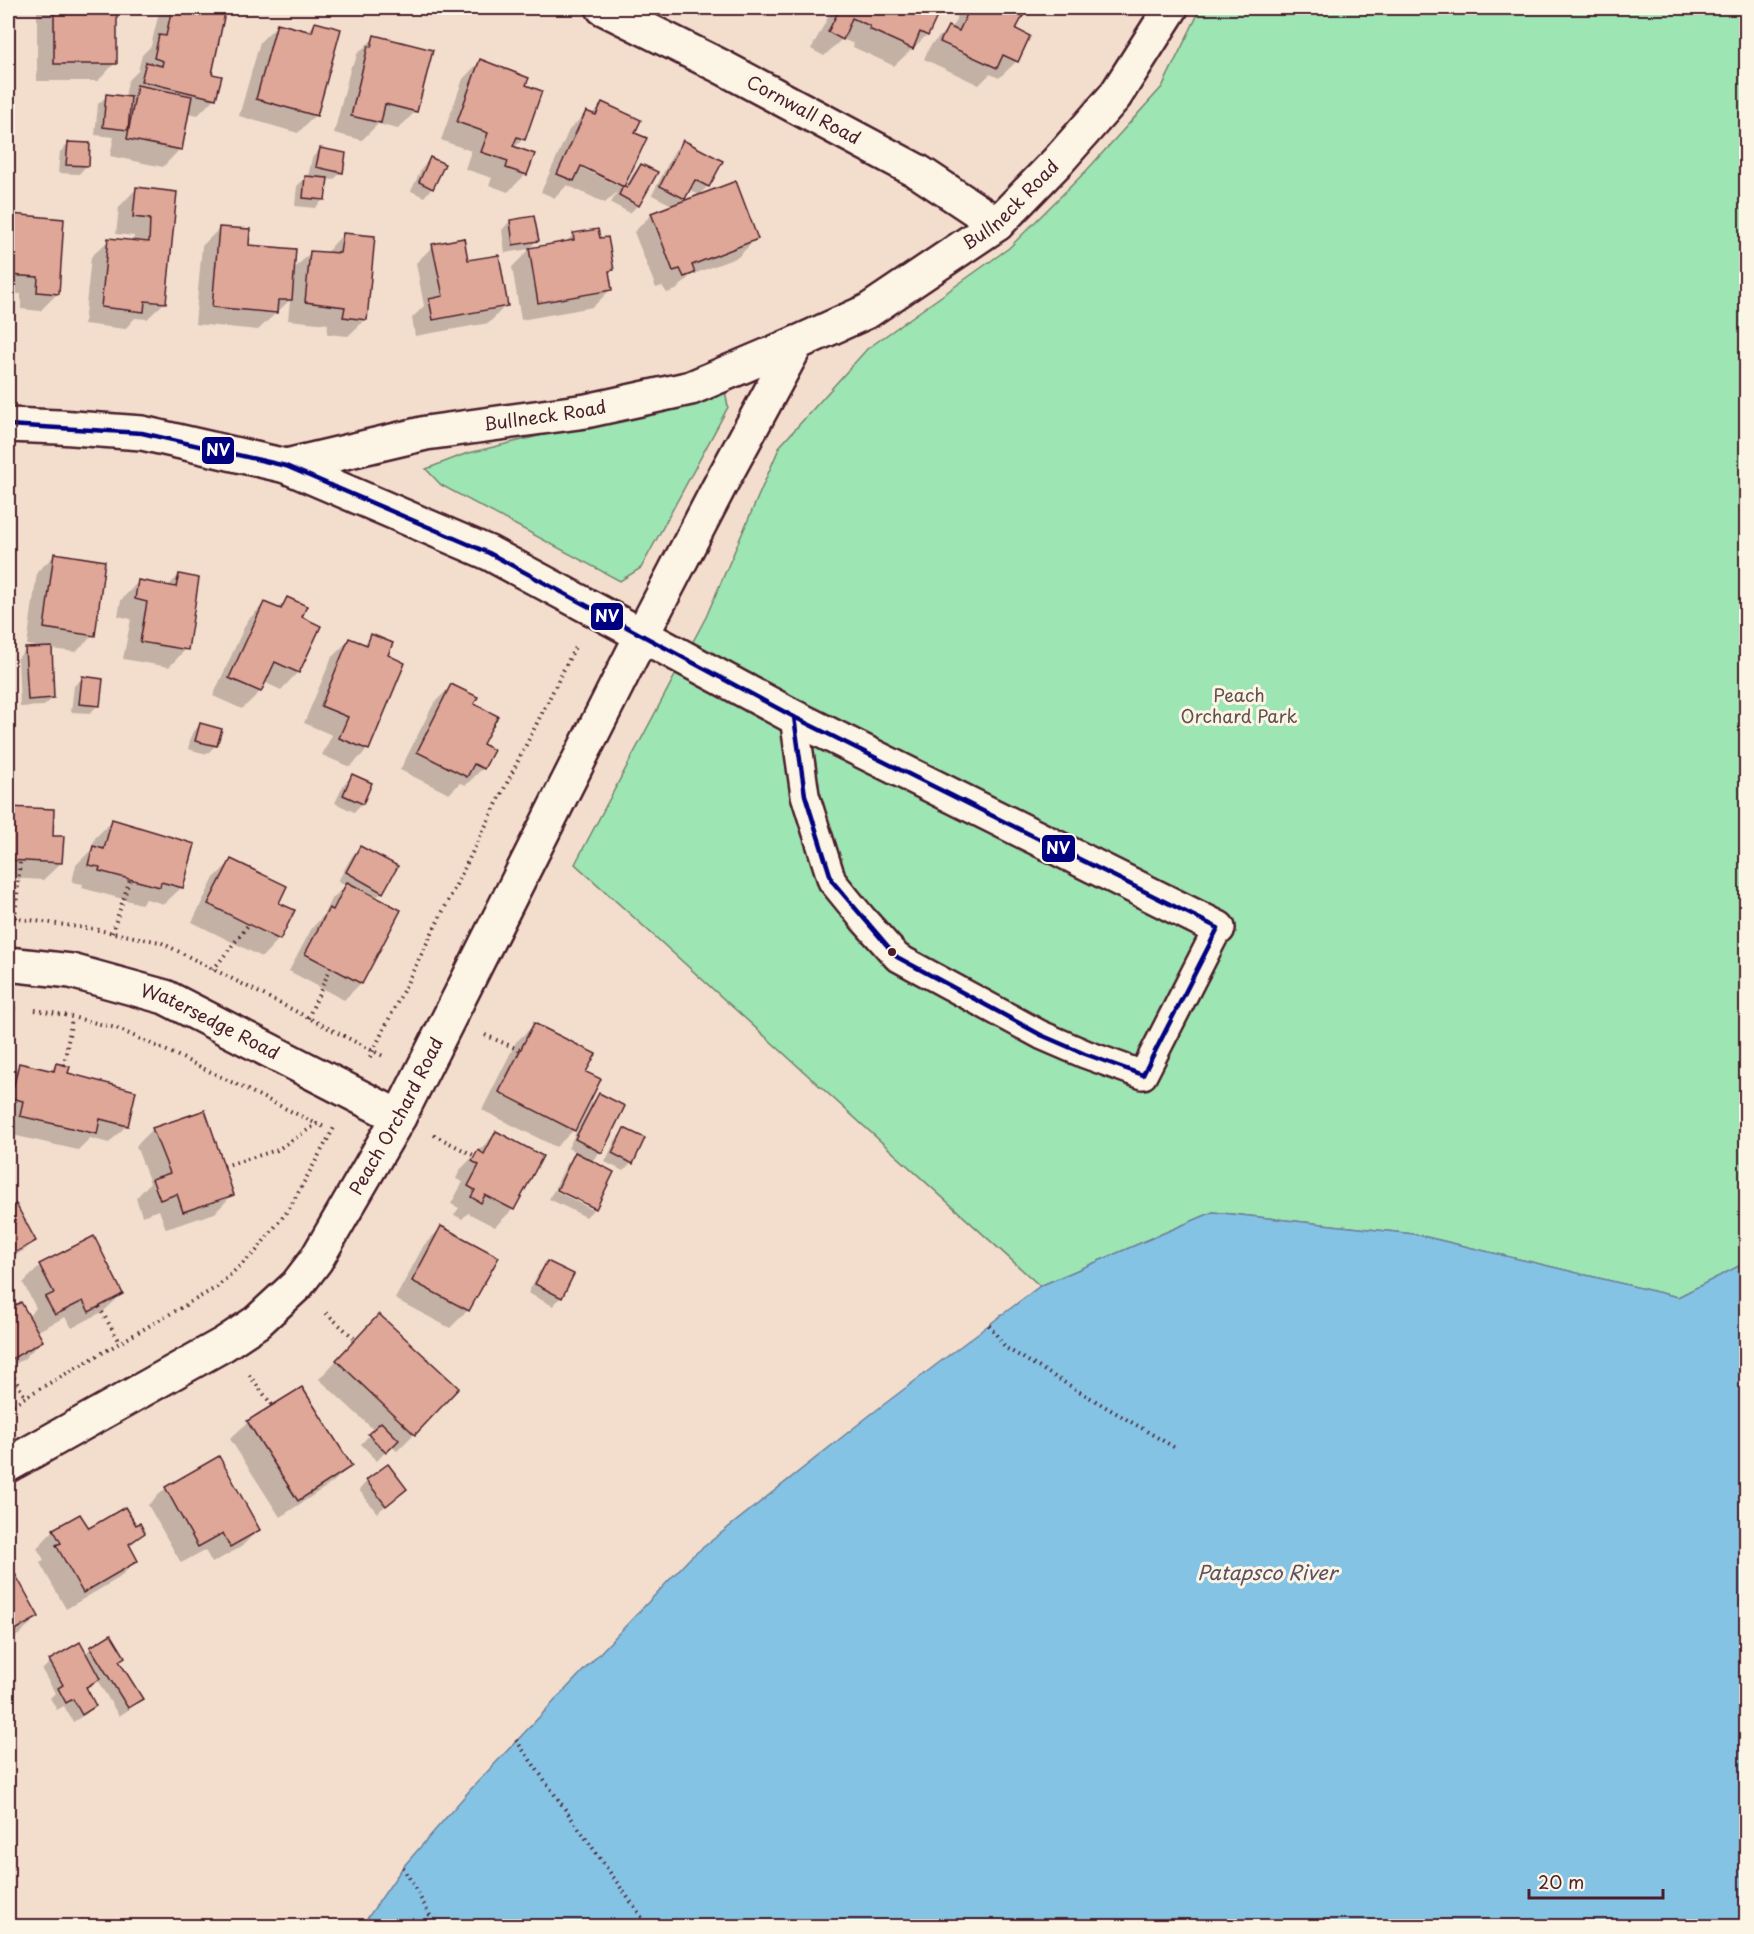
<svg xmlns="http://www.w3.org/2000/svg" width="1754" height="1934" font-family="'Playpen Sans',sans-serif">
	<rect width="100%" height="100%" fill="#f3dece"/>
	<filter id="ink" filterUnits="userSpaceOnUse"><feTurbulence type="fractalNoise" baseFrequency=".0167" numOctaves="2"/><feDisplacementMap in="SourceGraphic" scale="12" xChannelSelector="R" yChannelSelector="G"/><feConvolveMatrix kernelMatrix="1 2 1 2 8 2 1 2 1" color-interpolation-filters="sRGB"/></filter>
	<g filter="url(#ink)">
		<g fill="#9de5b3" stroke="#74826f" stroke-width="1.5">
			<path d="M1201,8H1746V1257L1743,1264L1678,1297L1414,1234L1213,1212L1040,1286L575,864L706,617L780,446L867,349L1009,248L1087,170L1162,87Z"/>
			<path d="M725,390L728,407L641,568L620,581L441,485L426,469L465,454Z"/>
		</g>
		<path fill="#85c3e5" stroke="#6d819b" stroke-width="1.5" d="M1213,1212L1414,1234L1678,1297L1743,1264L1746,1257V1926H362L403,1867L470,1790L691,1557L870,1415L1040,1286Z"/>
		<g fill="#0003" fill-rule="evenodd">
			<path d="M8,8H12V61L8,66Z"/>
			<path d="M37,8H115V63L98,81H37Z"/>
			<path d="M160,8H225L210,75L215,98L198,115L187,113L180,149L163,167L110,156L114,137L95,135L98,104L107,96L125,97L128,81L138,71L142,55L151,46Z"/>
			<path d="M780,8H804L796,16Z"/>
			<path d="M833,8H939L927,35L894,66L853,47L854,44L842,39L824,56L811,49Z"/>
			<path d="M964,8H1006L1022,15L1014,30L1017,61L999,78L990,74L979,85L924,59L930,46L948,28L951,30L960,11Z"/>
			<path d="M278,24L307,32L315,24V115L298,133L239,116L260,42Z"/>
			<path d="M375,37L416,111L398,129L378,124L362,140L334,133L351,66L355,62L357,54Z"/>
			<path d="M480,61L524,85L523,139L514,148L526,174L508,192L489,185L492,178L465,169L471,151L441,140L463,79Z"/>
			<path d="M602,104L633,133L645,139L622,188L625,189L633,174L641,165L638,205L630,213L611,203L617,192L605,203L567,185L555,198L541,192L569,130L587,112L591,115ZM574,161L617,182V185L573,164Z"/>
			<path d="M683,142L708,186L699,195L689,189L684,198L678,204L756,239L738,257L691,275L676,290L667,293L662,286L656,288L634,232L652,214L674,206L652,195L675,150Z"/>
			<path d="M69,143L87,165L79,174L58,173L60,152Z"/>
			<path d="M320,149L342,172L333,180L326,179L324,199L315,208L295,206L297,186L306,177H308L312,158Z"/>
			<path d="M430,159L432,188L424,197L411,191L422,168Z"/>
			<path d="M136,189L175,193L165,302L147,319L135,318L125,329L84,324L91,257L109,240L133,242L134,236L116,234L119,207Z"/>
			<path d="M12,216L58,293L40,311L21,309V294L8,293V220Z"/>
			<path d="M510,221L537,240L529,249L505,253L502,230Z"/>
			<path d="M219,229L247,246L293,270L311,252L325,254L343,234L366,319L348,336L327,334L328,324L288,320L290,300L258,330L195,324L202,246Z"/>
			<path d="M573,235L599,240L613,269L608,274L611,289L593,307L521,320L512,267L530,249L565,243Z"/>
			<path d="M433,246L506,305L489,323L415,336L412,318L424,306L416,263Z"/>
			<path d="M55,555L93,635L76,652L51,649L53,698L44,706L20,707L18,658L26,649H40V647L27,645L37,572Z"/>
			<path d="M179,575L186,649L169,667L123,659L131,619L118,616L121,600L138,582L167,587Z"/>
			<path d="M287,599L300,618L298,672L281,690L264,682L260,692L242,709L213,696L247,621L265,603L277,609Z"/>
			<path d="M372,636L386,656L368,749L350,767L322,755L332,735L304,723L332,657L349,640L363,645Z"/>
			<path d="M83,678L98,705L90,713L71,712L74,686Z"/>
			<path d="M451,686L472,705L481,745L483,768L466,785L460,783L449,794L400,770L434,703Z"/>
			<path d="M8,723H11L8,772Z"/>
			<path d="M200,725L215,746L207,754L188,749L192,733Z"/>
			<path d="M352,776L362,803L354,812L335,803L344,784Z"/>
			<path d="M8,809L53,810L51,837L61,863L43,880L8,878Z"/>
			<path d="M112,821L182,887L164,904L146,899L141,904L82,888L83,884L72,882L76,865L91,850L95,838Z"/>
			<path d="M360,847L382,892L376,898L361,983L344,1000L289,971L312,928L323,916L330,901L346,885L338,881L352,856Z"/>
			<path d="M231,861L277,903L279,939L262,957L192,922L214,878Z"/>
			<path d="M534,1025L584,1073L574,1130L556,1147L482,1110L516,1042Z"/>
			<path d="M20,1065L49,1072L56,1065L126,1126L109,1143L90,1138L78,1150L8,1134V1077Z"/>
			<path d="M599,1095L600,1152L591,1162L612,1172L593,1210V1207L555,1188L567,1163L577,1153L568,1148L591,1103Z"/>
			<path d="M153,1129L232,1195L215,1213L166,1229L159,1210L142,1216L136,1198L150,1183L136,1146Z"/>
			<path d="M624,1130L632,1163L623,1171L605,1162L616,1139Z"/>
			<path d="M496,1133L513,1209L495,1227L468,1213L462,1219L454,1215L459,1208L451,1204L463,1182L456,1179L460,1170Z"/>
			<path d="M554,1190L593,1210L586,1217L549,1199Z"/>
			<path d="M16,1206L34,1241L26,1249L8,1260V1211Z"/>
			<path d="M441,1228L497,1258L468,1310L450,1328L395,1299L424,1245Z"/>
			<path d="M547,1263L561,1297L553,1306L528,1293L539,1272Z"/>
			<path d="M40,1266L122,1294L104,1311L72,1328L65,1317L36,1332L41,1341L24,1359L8,1368V1300L13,1310L28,1317L36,1308L23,1283Z"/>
			<path d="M362,1333L414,1434L397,1451L391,1446L377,1461L361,1444L374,1430L319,1379Z"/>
			<path d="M248,1422L350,1466L332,1483L280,1517L230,1439Z"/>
			<path d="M367,1481L396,1497L377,1513L359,1490Z"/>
			<path d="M166,1488L259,1529L241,1547L212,1563L205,1550L181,1563L148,1505Z"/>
			<path d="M135,1527L143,1533L129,1547L136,1561L119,1578L66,1609L40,1563L44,1560L37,1548L54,1530Z"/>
			<path d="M8,1563L37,1617L20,1634L8,1641Z"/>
			<path d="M91,1648L124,1657L118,1662L141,1699L133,1707L119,1716L97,1680L85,1690L94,1706L86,1714L73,1722L64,1706L57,1710L50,1698L55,1693L42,1670L50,1662L85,1654Z"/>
		</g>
		<g fill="#dfa797" stroke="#4a1f2b" stroke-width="1.5">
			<rect x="8" y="8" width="6" height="54"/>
			<rect x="54" y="8" width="63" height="56"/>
			<path d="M172,8H226L212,74L222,76L216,99L141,81L146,62L162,66L163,61L154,58L159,35L166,36Z"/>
			<path d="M840,8H941L928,36L920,32L913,49L869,29L870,26L852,18L843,40L828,32Z"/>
			<path d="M970,8H1010L1024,14L1016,29L1030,36L1018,62L1003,55L997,68L940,42L948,26L959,31Z"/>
			<path d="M315,22L341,29L317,116L256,99L277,23L312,32Z"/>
			<path d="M374,35L433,50L417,112L385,104L381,123L351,116L368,46L371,47Z"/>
			<path d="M480,59L529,78L526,85L542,91L525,140L517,137L513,146L535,154L527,175L506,168L508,161L481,152L488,133L457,122Z"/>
			<path d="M137,85L192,96L182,150L127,139Z"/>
			<path d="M106,94L131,97L128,130L103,127Z"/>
			<path d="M602,102L641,120L635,133L647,138L624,187L581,166L574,181L557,174L586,111L596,115Z"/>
			<path d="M683,140L723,161L709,187L695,180L685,199L660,186Z"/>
			<path d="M68,142L90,143L89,166L66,165Z"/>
			<path d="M320,148L346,153L343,173L316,167Z"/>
			<path d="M430,157L445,164L433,189L419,182Z"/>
			<path d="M641,164L658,172L639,206L619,195L623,186L627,188Z"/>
			<path d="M305,176L328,178L325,200L303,198Z"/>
			<path d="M736,181L758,239L692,265L695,273L684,277L680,269L673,271L651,213Z"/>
			<path d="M136,187L177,192L166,303L145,301L144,312L101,307L108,238L149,242L150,219L133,217Z"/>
			<path d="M11,214L64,219L59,294L37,292L38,277L8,275V245H9Z"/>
			<path d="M534,216L539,241L513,245L510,220Z"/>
			<path d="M219,227L250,229L249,245L296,249L292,300H278L277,313L212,307Z"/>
			<path d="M598,229L600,238L608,237L614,270L609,271L612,290L538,303L529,248L574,240L573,233Z"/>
			<path d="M343,233L375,236L367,320L343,317L345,307L305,302L310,251L340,253Z"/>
			<path d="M464,238L468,260L499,255L508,306L433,320L429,299L443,296L432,244Z"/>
			<path d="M54,553L105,561L95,636L44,628Z"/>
			<path d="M179,574L199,578L188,650L140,642L147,602L135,599L138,580L176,587Z"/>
			<path d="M287,597L307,606L302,617L321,626L299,673L275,662L261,692L229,678L264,602L281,609Z"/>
			<path d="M371,634L393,643L388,655L405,663L369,750L339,738L348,717L321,706L349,638L367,645Z"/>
			<path d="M52,647L54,698L28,700L25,648Z"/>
			<path d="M82,676L103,679L100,706L79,704Z"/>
			<path d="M451,684L478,697L474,704L498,716L483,744L494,750L484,769L474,764L467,777L417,752Z"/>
			<path d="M8,721L13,722L10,772H8Z"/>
			<path d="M200,723L222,729L217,746L195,741Z"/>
			<path d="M352,774L372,783L363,804L343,795Z"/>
			<path d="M8,807L54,809L53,836H64L62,863L8,860Z"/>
			<path d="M112,819L195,844L183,888L161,882L160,887L99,871L100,867L88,865L93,846L104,849Z"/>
			<path d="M360,846L398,866L383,893L346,872Z"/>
			<path d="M231,859L287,886L279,903L295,910L280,940L208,904Z"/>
			<path d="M347,882L401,910L362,984L305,954L329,908L333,910Z"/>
			<path d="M534,1023L596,1054L586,1072L601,1079L575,1131L499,1092Z"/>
			<path d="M19,1063L54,1071L56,1063L64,1065L70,1067L68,1073L136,1091L128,1126L100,1119L97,1134L20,1116L23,1101L11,1098Z"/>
			<path d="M599,1093L625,1106L602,1153L575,1139Z"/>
			<path d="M205,1110L234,1195L183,1212L177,1194L160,1200L152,1179L170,1173L152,1128Z"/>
			<path d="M624,1128L645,1138L633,1164L612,1153Z"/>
			<path d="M496,1131L543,1156L514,1210L485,1195L481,1203L471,1197L475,1190L468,1186L479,1165L472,1161L478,1150L484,1154Z"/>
			<path d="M575,1152L614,1172L596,1209L557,1190Z"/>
			<path d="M16,1204L36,1241L9,1256L8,1254V1209Z"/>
			<path d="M441,1226L499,1257L469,1311L412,1281Z"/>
			<path d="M94,1236L123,1294L89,1312L83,1301L55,1315L45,1297L54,1293L39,1264Z"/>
			<path d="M547,1261L574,1274L562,1298L535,1284Z"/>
			<path d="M8,1297L13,1307L21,1302L43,1341L8,1361Z"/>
			<path d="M379,1314L459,1388L415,1435L336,1360Z"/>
			<path d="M302,1387L352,1466L298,1501L247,1421Z"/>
			<path d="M381,1422L399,1440L386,1453L368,1434Z"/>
			<path d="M219,1456L260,1530L230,1547L223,1533L198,1547L165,1487Z"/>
			<path d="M388,1464L407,1489L386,1506L366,1480Z"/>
			<path d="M125,1507L136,1525L140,1523L145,1533L129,1544L138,1561L83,1593L56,1545L61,1543L53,1529L80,1514L89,1528Z"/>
			<path d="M8,1561L39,1617L8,1634Z"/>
			<path d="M111,1634L125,1657L119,1661L143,1699L128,1708L90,1647Z"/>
			<path d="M80,1642L100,1679L86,1687L96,1706L82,1715L73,1699L66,1703L58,1688L63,1685L49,1660Z"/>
		</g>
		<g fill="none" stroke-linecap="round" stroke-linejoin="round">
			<g stroke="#4a1f2b" stroke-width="32">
				<path id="service" d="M794,717L805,795L832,881L863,919L897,957L1041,1035L1085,1054L1143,1075L1218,928"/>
			</g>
			<g stroke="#4a1f2b" stroke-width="38">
				<g id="minor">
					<path id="s1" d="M603,8L720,66L919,172L997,224"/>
					<path d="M8,425L59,427L142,433L286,466L489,553L794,717L1218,928"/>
					<path id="s2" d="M286,466L426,433L586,411L691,388L797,343"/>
					<path id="s3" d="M8,964L71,971L165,997L399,1117"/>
					<path id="s4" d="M8,1465L224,1344L257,1322L297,1285L316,1260L399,1117L642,635L719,487L797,343L868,311L997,224L1058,161L1115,96L1171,8"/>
				</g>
			</g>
			<g stroke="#4a1f2b" stroke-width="4" stroke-dasharray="1.5 4.5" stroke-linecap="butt">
				<path d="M8,917L93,929L160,942L385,1057"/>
				<path d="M15,918L20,861"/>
				<path d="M112,933L130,879"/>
				<path d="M213,970L249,924"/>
				<path d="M8,1008L19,1009"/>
				<path d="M35,1010L64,1015L116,1028L176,1055L317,1124"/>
				<path d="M308,1018L331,967"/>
				<path d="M485,1035L520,1050"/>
				<path d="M370,1057L576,645"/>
				<path d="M64,1065L72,1018"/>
				<path d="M434,1135L475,1156"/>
				<path d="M224,1166L277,1150L317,1124L327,1128"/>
				<path d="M99,1307L120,1342"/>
				<path d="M326,1313L355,1339"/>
				<path d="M989,1325L1006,1348L1177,1449"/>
				<path d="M8,1367L25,1397"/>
				<path d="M249,1375L272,1405"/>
				<path d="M8,1407L217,1287L256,1251L289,1209L334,1128"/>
				<path d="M516,1740L648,1926"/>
				<path d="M403,1867L436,1926"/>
				<path d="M672,1926L680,1921"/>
			</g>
			<use href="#service" stroke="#fcf5e5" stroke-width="27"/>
			<use href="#minor" stroke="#fcf5e5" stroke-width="33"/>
			<g stroke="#fcf5e5" stroke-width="9">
				<g id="bus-1">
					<path d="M8,425L142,433L286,466L489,553L794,717"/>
					<path d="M794,717L1218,928L1143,1075L1085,1054L1041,1035L897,957L832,881L805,795Z"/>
				</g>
			</g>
			<use href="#bus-1" stroke="#000080" stroke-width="4.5"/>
		</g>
	</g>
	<circle fill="#4a1f2b" stroke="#fcf5e5" stroke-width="2" cx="892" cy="952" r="5"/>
	<g text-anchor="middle" stroke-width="6" stroke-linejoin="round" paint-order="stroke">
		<g font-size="18" fill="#4a1f2b" stroke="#fcf5e5">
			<text dy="6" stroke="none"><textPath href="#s1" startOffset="225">Cornwall Road</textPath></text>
			<text dy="6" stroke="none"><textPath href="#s4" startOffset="1665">Bullneck Road</textPath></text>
			<text dy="6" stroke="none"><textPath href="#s2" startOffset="264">Bullneck Road</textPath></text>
			<text dy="6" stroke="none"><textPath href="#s3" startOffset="212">Watersedge Road</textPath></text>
			<text dy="6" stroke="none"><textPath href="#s4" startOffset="538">Peach Orchard Road</textPath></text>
		</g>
		<g font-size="18" fill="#5f504d" stroke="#fcf5e5">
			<text x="1239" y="702">Peach<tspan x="1239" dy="21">Orchard Park</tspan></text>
		</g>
		<g font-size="20" font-style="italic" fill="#5c5063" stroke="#fcf5e5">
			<text x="1267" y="1580">Patapsco River</text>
		</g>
	</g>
	<g stroke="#fcf5e5" stroke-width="2">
		<rect x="201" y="436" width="34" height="29" rx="6" fill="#000080"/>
		<rect x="590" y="602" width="34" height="29" rx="6" fill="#000080"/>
		<rect x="1041" y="834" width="35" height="29" rx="6" fill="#000080"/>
	</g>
	<g font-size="16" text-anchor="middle" font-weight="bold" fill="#fff">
		<text x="218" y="456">NV</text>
		<text x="607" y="622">NV</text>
		<text x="1058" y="854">NV</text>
	</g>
	<rect width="1754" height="1934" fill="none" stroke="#fcf5e5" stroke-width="30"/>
	<rect x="15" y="15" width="1724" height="1904" fill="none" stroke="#4a1f2b" stroke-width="2" filter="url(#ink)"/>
	<path d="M1529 1889v9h134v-9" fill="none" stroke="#4a1f2b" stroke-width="3"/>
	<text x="1538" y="1889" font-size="18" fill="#4a1f2b" stroke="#fcf5e5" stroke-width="4.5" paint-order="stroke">20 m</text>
</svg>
